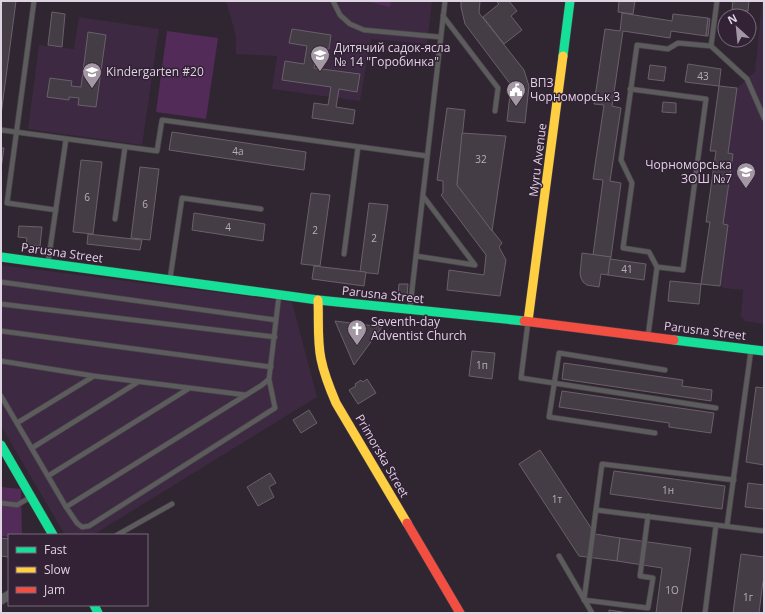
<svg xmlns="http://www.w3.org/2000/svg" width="765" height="614" font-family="'Open Sans',sans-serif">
	<rect width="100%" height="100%" fill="#302631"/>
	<g fill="#3d2941">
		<path d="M226,1H432L427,44L371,39L360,101L272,89L277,56L236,54V36Z"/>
		<path d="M764,2V324L745,321L741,316L743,290L724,288L720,286L728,225L723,224L733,154L728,153L737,88L755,72L762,3Z"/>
		<path d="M79,17L159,29L142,145L28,129L39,45L74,49Z"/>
		<path d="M1,265L292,302L317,397L93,535H65L1,426Z"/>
	</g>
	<g fill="#522b58">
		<path d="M365,1H391L390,7Z"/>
		<path d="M167,31L218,38L206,119L156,112Z"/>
		<path d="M1,487L21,489L22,535H9V537L1,536Z"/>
	</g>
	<g fill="#453d46" stroke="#69606a">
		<path d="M1,1H16L1,115Z"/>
		<path d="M461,1H480L479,13L524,70L529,86L525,123L507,121L511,85L465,24L461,7Z"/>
		<path d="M496,1H509L517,11L511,16L522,30L504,44L483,17L499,4Z"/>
		<path d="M619,1H635L633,14L618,12Z"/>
		<path d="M733,1H749L748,11L732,9Z"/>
		<path d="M52,12L65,14L62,47L48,45Z"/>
		<path d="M622,13L672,21L673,14L708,18L706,36L671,31L670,38L623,31L612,106L621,108L610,181L621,183L611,257L593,255L603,180L593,179L604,105L594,104L605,29L620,31Z"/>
		<path d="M708,18L710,19L708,36H706Z"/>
		<path d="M292,29L331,35L329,49L317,48L314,68L360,74L357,92L339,89L336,107L355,110L353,124L312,118L314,103L328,105L331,87L282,80L285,61L304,64L307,46L289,43Z"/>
		<path d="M88,32L106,35L96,107L78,105L79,98L69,97V100L47,97L50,78L72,81L71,86L81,87Z"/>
		<path d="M688,64L721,69L719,86L685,82Z"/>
		<path d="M650,65L666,67L664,81L648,79Z"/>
		<path d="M719,86L737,88L728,153L733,154L723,224L728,225L720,286L701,284L710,222H706L716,151H710Z"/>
		<path d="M663,102L676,103V113L662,112Z"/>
		<path d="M447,108L465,110L457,185L502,243L499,247L506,260L500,296L447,290L449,270L484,275L486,255L441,195L443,193V181L437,180Z"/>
		<path d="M172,132L306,152L304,170L169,150Z"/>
		<path d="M462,133L506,136L492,231L457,185Z"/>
		<path d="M1,148H4L1,169Z"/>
		<path d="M81,160L102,162L93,234L73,232Z"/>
		<path d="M140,167L159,169L150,240L131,238Z"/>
		<path d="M311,193L330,195L320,266L301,264Z"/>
		<path d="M369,203L388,205L378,274L360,272Z"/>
		<path d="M194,213L265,224L263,241L192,230Z"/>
		<path d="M19,226L42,227L40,246L26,245L27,238L18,237Z"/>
		<path d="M88,234L142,240L140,250L87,244Z"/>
		<path d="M582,253L611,257L608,275L601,274L599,287L587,285L583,282L581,278L580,274Z"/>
		<path d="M610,259L646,264L644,280L608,275Z"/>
		<path d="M314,266L366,272L364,286L312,279Z"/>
		<path d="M670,281L701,284L699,304L668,301Z"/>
		<path d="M399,284H408L407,296L398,295Z"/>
		<path d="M335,321L382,327L354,365Z"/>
		<path d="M472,351L495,353L492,379L469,376Z"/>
		<path d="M564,363L683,380L682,386L712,390L711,401L562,379Z"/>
		<path d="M367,379L376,393L358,404L349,390L356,386L355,384L361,380L363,382Z"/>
		<path d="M756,387L764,388V465L746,462Z"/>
		<path d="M562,391L714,413L711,433L669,427V423L559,407Z"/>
		<path d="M309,410L317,423L301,433L293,420Z"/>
		<path d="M540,450L595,534L620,538L617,561L579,556L519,464Z"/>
		<path d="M614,471L725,486L722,509L610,494Z"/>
		<path d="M270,473L276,483L269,487L274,497L258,506L247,487Z"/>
		<path d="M748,483L764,485V509L745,507Z"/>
		<path d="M1,538L9,539V557L1,556Z"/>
		<path d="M620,538L691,548L681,613H656L662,568L617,561Z"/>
		<path d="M741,554L764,557V581H763L759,613H733Z"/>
		<path d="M609,610L629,613H609Z"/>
	</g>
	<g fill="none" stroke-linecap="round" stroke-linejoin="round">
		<g stroke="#4b434c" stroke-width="6">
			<g id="lane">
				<path d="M34,1L7,203L56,210"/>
				<path d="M333,1L340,15L350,24L364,30L440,37"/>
				<path d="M443,16L498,88L495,111"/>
				<path d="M711,46L747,79L764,118"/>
				<path d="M630,89L706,99L683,270L657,267"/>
				<path d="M1,130L157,151L162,120L427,156"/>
				<path d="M115,219L125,147"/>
				<path d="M344,254L358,147"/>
				<path d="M416,256L475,265L423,196"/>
				<path d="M48,263L66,139"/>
				<path d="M170,279L182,198L261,209"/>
				<path d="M1,282L276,320"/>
				<path d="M1,304L275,337"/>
				<path d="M410,308L445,1"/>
				<path d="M528,322L521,378L716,408"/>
				<path d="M1,331L271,367"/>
				<path d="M648,336L657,267L649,252L623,248L632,183L621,160L637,45L668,49L678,43L711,46L717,1"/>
				<path d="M1,361L94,376L246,395"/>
				<path d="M1,396L66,507L77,523L82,527L89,526L275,408L269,379"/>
				<path d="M17,423L94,376"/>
				<path d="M655,433L549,417L559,353L665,370"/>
				<path d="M32,448L138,382"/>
				<path d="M48,476L188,389"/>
				<path d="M1,503L17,505L31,497"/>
				<path d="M66,507L262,385L269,379L279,295"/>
				<path d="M596,510L764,531"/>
				<path d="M648,516L640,576L653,578L648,608L584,600L602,464L734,480"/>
				<path d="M727,526L751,350"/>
				<path d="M117,535L172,504"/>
				<path d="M559,556L592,613"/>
				<path d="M705,613L716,525"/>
			</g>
		</g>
		<g stroke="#4b434c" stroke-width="10">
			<path id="street" d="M1,600L9,595"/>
		</g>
		<g stroke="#4b434c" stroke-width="10">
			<g id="fast">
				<path d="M563,56L570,1"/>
				<path d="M1,257L318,300L524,321"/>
				<path d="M674,340L764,351"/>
				<path d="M1,445L53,535"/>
				<path d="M94,605L98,613"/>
			</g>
		</g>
		<g stroke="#4b434c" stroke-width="10">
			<g id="slow">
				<path d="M318,300C319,320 317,340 321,359C324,374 330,389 336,403L407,523"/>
				<path d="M528,321L563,56"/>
			</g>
		</g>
		<g stroke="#4b434c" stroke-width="10">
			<g id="jam">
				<path d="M524,321L674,340"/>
				<path d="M407,523L460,613"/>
			</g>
		</g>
		<use href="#lane" stroke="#5c5c5d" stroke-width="4.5"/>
		<use href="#street" stroke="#5c5c5d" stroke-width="9"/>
		<use href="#fast" stroke="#16e098" stroke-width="9"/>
		<use href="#slow" stroke="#ffcf43" stroke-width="9"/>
		<use href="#jam" stroke="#f24e42" stroke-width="9"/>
	</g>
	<defs>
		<g id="school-pin" transform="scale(1)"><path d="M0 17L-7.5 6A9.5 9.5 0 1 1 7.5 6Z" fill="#a297a3" stroke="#332136"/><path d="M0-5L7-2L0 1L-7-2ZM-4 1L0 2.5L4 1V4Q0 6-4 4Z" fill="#fff"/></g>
		<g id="civic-pin" transform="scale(1)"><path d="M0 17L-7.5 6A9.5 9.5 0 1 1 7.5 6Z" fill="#a297a3" stroke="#332136"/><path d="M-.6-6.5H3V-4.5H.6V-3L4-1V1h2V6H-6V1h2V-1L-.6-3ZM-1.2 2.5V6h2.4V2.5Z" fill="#fff"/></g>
		<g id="church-pin" transform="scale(1)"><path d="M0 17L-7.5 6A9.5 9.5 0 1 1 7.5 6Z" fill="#a297a3" stroke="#332136"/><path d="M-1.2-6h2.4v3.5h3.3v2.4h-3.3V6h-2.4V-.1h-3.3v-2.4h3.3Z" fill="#fff"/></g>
	</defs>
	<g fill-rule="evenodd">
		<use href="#school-pin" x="320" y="55"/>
		<use href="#school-pin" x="92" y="72"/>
		<use href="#civic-pin" x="516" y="90"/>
		<use href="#school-pin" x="746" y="172"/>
		<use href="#church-pin" x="357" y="329"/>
	</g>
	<g text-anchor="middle" stroke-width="3" stroke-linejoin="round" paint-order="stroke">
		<g font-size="10" fill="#b8aeba">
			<text x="703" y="80">43</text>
			<text x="238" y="155">4а</text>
			<text x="481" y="163">32</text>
			<text x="87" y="201">6</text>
			<text x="145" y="208">6</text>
			<text x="228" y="231">4</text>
			<text x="315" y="234">2</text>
			<text x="374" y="242">2</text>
			<text x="627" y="273">41</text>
			<text x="482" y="369">1п</text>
			<text x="668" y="494">1н</text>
			<text x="557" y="503">1т</text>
			<text x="672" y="594">1О</text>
			<text x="748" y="601">1г</text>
		</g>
		<g font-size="12" fill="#dfd4e1" stroke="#332136" text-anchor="start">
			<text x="334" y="52">Дитячий садок-ясла<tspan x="334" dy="14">№ 14 "Горобинка"</tspan></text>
			<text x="106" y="76">Kindergarten #20</text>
			<text x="530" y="87">ВПЗ<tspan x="530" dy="14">Чорноморськ 3</tspan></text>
			<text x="732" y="169" text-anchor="end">Чорноморська<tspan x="732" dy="14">ЗОШ №7</tspan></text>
			<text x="371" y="326">Seventh-day<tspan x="371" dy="14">Adventist Church</tspan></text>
		</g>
		<g font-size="12" fill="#dfd4e1" stroke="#332136">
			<text transform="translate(538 160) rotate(-83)" y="4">Myru Avenue</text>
			<text transform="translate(62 253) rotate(8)" y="4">Parusna Street</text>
			<text transform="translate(383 295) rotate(6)" y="4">Parusna Street</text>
			<text transform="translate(705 331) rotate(7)" y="4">Parusna Street</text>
			<text transform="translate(382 456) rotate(60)" y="4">Primorska Street</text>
		</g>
	</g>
	<rect width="765" height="614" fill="none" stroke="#dfd4e1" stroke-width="4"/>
	<rect x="8" y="534" width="140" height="72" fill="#332136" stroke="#78697a"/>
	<rect x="16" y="547" width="20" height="6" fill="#16e098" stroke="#78697a"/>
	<text x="44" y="554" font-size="12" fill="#dfd4e1">Fast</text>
	<rect x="16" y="567" width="20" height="6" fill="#ffcf43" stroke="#78697a"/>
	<text x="44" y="574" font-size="12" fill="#dfd4e1">Slow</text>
	<rect x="16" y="587" width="20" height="6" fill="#f24e42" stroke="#78697a"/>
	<text x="44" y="594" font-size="12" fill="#dfd4e1">Jam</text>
	<g transform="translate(737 28) rotate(333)"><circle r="19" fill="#332136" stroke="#78697a"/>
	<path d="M0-3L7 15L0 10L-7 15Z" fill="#a297a3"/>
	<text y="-6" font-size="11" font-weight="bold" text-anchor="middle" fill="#dfd4e1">N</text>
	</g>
</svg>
